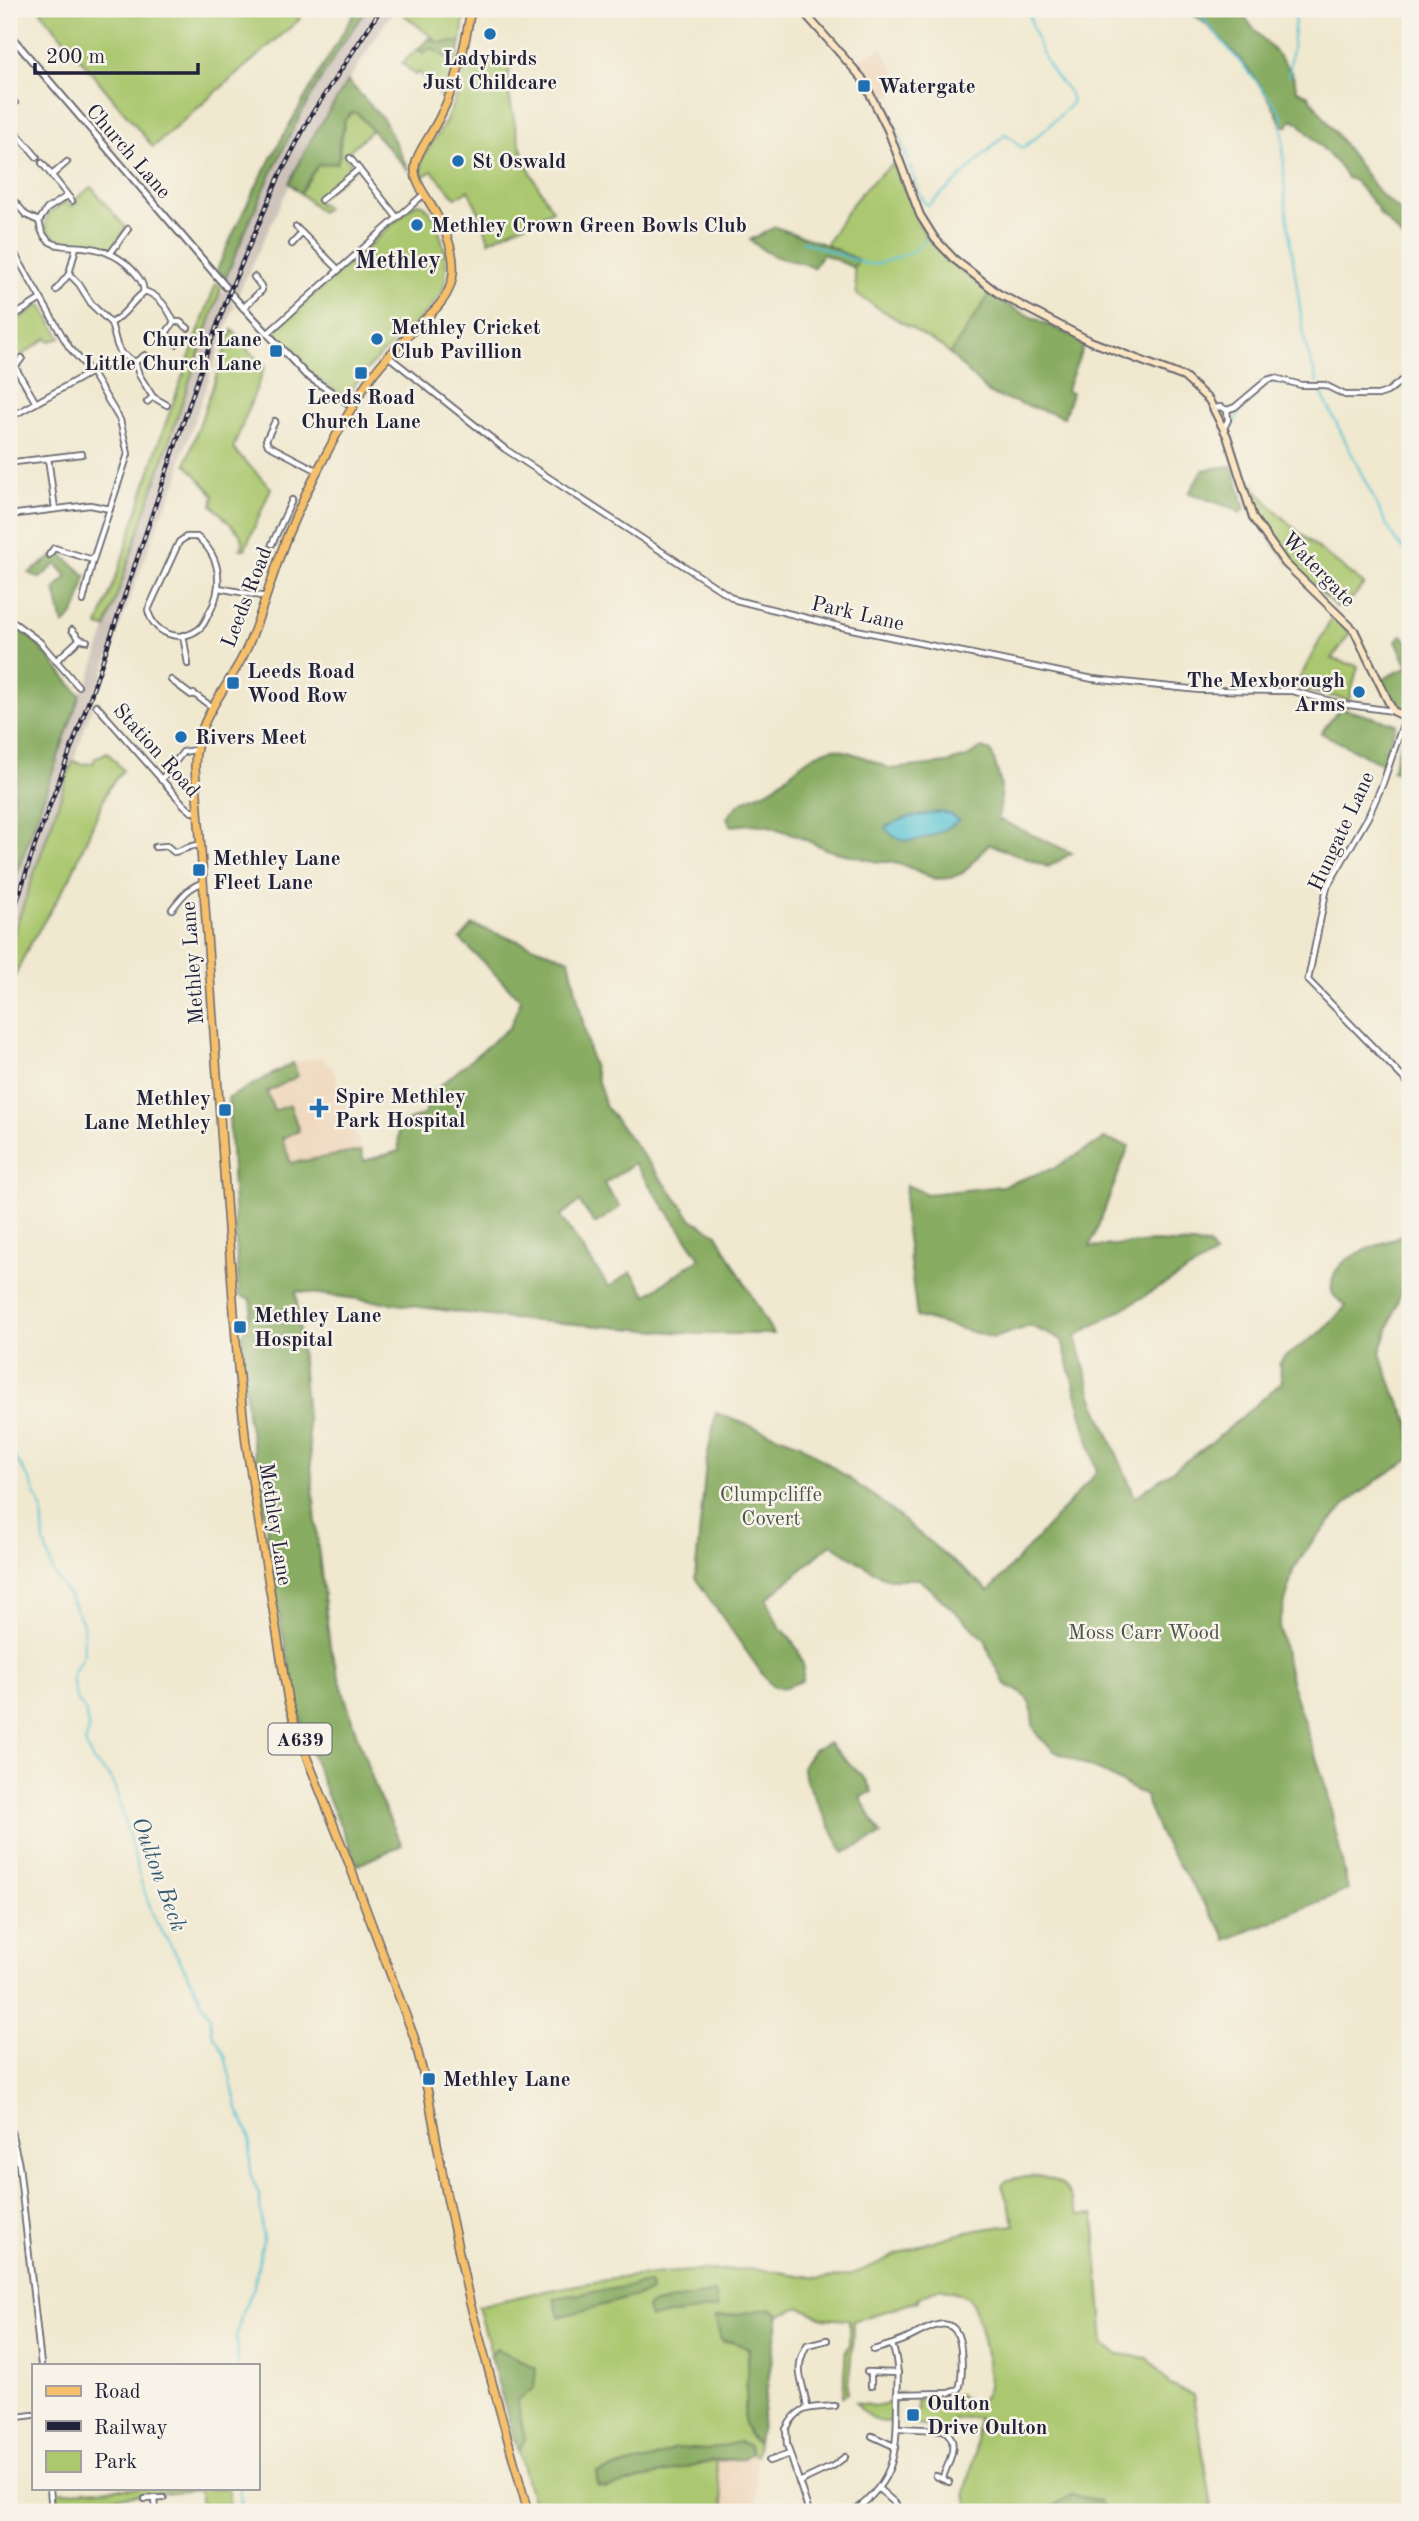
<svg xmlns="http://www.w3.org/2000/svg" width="1419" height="2521" font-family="'Old Standard TT',serif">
	<rect width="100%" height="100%" fill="#f7f3e8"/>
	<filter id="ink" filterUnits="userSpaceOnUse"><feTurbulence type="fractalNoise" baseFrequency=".0143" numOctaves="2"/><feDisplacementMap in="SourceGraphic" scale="14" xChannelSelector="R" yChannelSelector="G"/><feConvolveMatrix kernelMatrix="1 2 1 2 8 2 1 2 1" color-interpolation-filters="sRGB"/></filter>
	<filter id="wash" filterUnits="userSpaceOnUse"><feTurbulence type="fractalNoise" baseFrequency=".00686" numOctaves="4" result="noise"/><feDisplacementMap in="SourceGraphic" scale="28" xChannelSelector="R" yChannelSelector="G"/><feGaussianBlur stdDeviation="1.57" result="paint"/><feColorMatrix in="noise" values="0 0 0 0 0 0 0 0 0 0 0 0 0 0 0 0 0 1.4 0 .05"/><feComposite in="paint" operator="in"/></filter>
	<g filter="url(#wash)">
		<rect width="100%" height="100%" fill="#f0e8cf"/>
		<g fill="#efd6bb">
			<path d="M881,49L905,88L881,101L873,86L875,84L859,59Z"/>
			<path d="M321,1057L333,1069L361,1151L291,1163L281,1137L290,1106L274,1111L267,1092L297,1076L293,1063Z"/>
			<path d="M751,2453L756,2456L757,2512H726L714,2460L741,2459Z"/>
		</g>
		<path fill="#cdc2b9" d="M367,9H394L312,138L238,294L233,289L229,300L235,304L181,459L180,474L159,521L128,603L9,947V895L80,695L83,687L86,688L221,288L223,293L228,282L225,280L257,202L318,86Z"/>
		<g fill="#abc86f" stroke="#667555" stroke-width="2">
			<path d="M39,9H289L300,19L153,147Z"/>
			<path d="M397,9H465L461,42H438Z"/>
			<path d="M430,48L457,64L444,101L419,72L415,75L402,63L418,49L423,53Z"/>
			<path d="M468,60L510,67C506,82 509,96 512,110C519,151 530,176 553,210L489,241L481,216L468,190L456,198L432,171L422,177L421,160L446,121L462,83Z"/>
			<path d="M351,113H357L372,130L349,151L351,155L347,158L354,170L317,200L318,204H322L326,208L321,212L300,193L318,165L328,163L340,156C338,142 345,134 344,121Z"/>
			<path d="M893,164L926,237L960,271L990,294L950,354L942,347L857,295L854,268L858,260L826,245C848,208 858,191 893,164Z"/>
			<path d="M91,187L126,228L111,250L87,242L57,241L45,227L48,214L65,202L72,207L78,202L76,199Z"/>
			<path d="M420,203C433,210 438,226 442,240C446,255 449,272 443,288C438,302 426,312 416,322C393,345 366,365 349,394H341L311,374L275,337L274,331L415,204Z"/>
			<path d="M216,283L221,288L106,628L98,626L120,566L159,442Z"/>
			<path d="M39,305L42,306L61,338L49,341L47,338L9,364V326Z"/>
			<path d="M232,330L241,339L239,342L265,366L233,449L271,488L245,549H240L243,543L240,534L212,505L214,495L186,464Z"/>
			<path d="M1245,476C1279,520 1321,551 1364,584L1351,600L1348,598L1337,607C1290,564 1261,541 1243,477Z"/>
			<path d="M1333,616L1350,633L1332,659L1358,666L1349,700L1307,691L1296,685Z"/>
			<path d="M107,752L123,770L108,789L70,878L28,948L9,989V947L73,761L82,764L94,763V759Z"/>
			<path d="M1037,2176C1072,2182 1064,2190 1079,2215L1094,2214L1104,2345L1118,2354L1148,2358L1170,2385L1193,2395L1213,2512H971L965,2493L975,2455L978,2417L953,2419L948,2430L905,2423L917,2410L916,2399H948L959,2394L973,2408C981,2402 986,2396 988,2386C991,2371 979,2310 969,2299C963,2292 947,2290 938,2288L918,2298V2301L853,2321C853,2337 852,2353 850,2369C849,2377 847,2383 848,2393L843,2396L846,2350L849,2345V2320L823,2318L800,2307L779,2315L776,2311L724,2342H734L749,2349L744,2424L749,2435L758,2443L756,2456L751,2453L741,2459L715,2461L726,2512H535L478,2306C557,2287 639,2271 720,2270C738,2269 756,2269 773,2271C794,2274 816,2280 837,2277C861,2274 884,2259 906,2251C941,2237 978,2228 1015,2225L1002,2185C1009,2176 1026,2178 1037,2176Z"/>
			<path d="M856,2402L874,2406L895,2402V2420C878,2426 865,2416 856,2402Z"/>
			<path d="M114,2488H228L230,2512H204L199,2490L58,2501L57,2492Z"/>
		</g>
		<g fill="#88ac62" stroke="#55674e" stroke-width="2" fill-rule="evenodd">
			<path d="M357,9H367C307,91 263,186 225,280L217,270C255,179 307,94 357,9Z"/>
			<path d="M1186,9H1238L1241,12C1255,34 1275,49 1289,69C1294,75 1295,82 1297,90L1307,94L1380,194L1410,219V246L1379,213L1376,206L1355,181L1347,178L1342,169L1298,122L1292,119L1288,126H1282C1269,90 1235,52 1208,26C1201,19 1193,15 1186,9Z"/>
			<path d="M430,38L438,42H461L457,64L431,48L423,53L418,49Z"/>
			<path d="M348,81L384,120L409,171L357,113H351L344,121C345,133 340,135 339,145C338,153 341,155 337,163L318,165L300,193L289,183L312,138Z"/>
			<path d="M775,227L826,245L858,260L854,268L823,254L813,268C802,261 792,262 780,258C768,255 759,247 750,240Z"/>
			<path d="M990,294L1019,311L1085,342L1066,391L1072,393L1064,417L990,394L950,354Z"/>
			<path d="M1231,466L1236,476L1245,509L1240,513L1233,508L1189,493L1203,470Z"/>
			<path d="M59,552L86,576C81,594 79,613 63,625L55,589L67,576L56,564L40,578L29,573Z"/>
			<path d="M9,624L35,641L80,695L9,895V829L17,770L13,708L9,681Z"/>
			<path d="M1402,635L1410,645V714C1393,708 1388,696 1382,679L1408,667L1396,640Z"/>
			<path d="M1340,708L1396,724L1382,764L1321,733Z"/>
			<path d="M1407,722L1410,723V776L1392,771Z"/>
			<path d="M834,748L861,756L891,769L947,763L967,757L982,748L991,751C1001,779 1004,790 998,819L1072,853L1048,867L989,844L963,873L950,878L935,879L906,866L890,862H878L828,850L795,835L769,826L752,824L732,826L727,818C743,794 757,799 776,785C798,769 805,755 834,748Z"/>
			<path d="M473,925L569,959L591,1059L606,1107L693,1220L717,1234L773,1334H698L512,1319L296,1291L318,1546L330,1647L355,1730L379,1797L402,1845L358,1865L327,1795L303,1729L281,1627L259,1477L247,1415L242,1336L252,1309L251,1300L239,1295L228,1098L293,1063L298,1076L267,1092L274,1111L290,1105L299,1131L282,1138L291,1163L361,1151L364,1161L399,1151L398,1125L425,1114L429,1095L510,1027L521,1000L460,939ZM634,1163L700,1258L647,1295L631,1272L609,1287L560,1216L579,1202L595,1224L620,1207L604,1184Z"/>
			<path d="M1104,1139L1129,1146L1090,1247L1154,1242L1209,1245L1215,1255L1076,1336L1092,1396L1135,1497L1214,1441L1282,1382L1279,1365L1283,1358L1324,1330L1346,1306L1332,1294C1327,1255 1372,1250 1397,1237C1402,1235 1406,1230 1410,1227V1265L1380,1353L1395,1394L1410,1423V1459L1376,1481L1345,1505L1312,1542L1293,1570L1279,1627L1293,1690L1327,1790L1348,1890L1226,1940C1222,1924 1214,1921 1207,1908C1194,1887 1180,1868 1167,1847C1157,1831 1151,1814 1145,1796L1106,1774L1054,1751L1038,1736L1033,1725L1031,1705L1024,1695L1005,1684L990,1654L985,1639L919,1579H890L881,1576L831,1544L767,1599L779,1627L787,1634L798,1650L804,1668L802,1681L783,1688L773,1687L765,1678L695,1578L706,1464L716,1413L800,1444L875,1497L989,1591L1097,1472L1062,1340L1030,1326L994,1338L917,1317L904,1214L906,1185L927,1194L1002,1186L1054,1168Z"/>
			<path d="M829,1743L867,1781L872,1792L860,1797L881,1835L844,1853L807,1783L802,1767L813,1750Z"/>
			<path d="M650,2283L651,2292L559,2317L554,2298Z"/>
			<path d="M714,2292L717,2308L650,2318L647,2308L650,2305Z"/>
			<path d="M771,2308L779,2315L758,2443L749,2435L744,2424L749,2349L734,2342L721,2340L715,2318Z"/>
			<path d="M496,2348L536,2368L534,2388L517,2401L525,2439L518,2452L490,2356Z"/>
			<path d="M739,2442L749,2445L751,2453L741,2459L714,2460L607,2488L598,2486L596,2473L653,2459L675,2448L707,2450Z"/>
			<path d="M1071,2495L1100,2501L1103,2506L1102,2512H985H1051L1054,2506Z"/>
		</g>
		<path fill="#5ac4d5" stroke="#3e7388" stroke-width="2" d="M940,812L950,814L959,820C939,835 902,854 885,827L906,818Z"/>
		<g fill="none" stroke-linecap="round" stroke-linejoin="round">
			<g stroke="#5ac4d5" stroke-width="2">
				<path d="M1195,9L1256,81L1279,110L1282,117L1285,197L1291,245L1305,343L1318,383"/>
				<path d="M1289,77L1296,9"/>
				<path d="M885,99L920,194L927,206L956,182L1005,134C1013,137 1015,145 1023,148L1047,128L1072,103C1072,91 1061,84 1055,75C1042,57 1033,31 1028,9"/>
				<path d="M802,241L866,264H877L910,253L928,237"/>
				<path d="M1232,426L1245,403L1270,382L1320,390L1388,527L1396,541L1410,556"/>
				<path d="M9,1449L30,1480L42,1511L44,1541L53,1572L69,1596L83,1624L84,1653L72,1676L76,1699L85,1710L89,1728L85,1743L93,1761L110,1777L117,1793L142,1885L155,1920L178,1957L209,2015L212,2032L225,2056L237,2107L250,2137V2173L259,2195L263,2240L254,2287L242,2313L236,2339L238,2365"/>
				<path d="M240,2488L242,2512"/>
			</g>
		</g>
	</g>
	<g filter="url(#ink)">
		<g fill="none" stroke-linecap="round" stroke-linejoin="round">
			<g stroke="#6a676f" stroke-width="8">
				<g id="minor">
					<path d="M9,109L15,103"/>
					<path d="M9,124L37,157"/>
					<path d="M350,158L396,216"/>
					<path d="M42,163L72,201"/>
					<path d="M52,175L67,162"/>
					<path d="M9,195L26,215L39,221"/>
					<path d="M321,200L359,169"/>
					<path d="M39,221C44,250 61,245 84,247C104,249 123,258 136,274C141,280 145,286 143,293C130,303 126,315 111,323"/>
					<path d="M39,221L47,209L67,196"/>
					<path d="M296,227L338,269"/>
					<path d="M9,244L69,347L91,372L9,418"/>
					<path d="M292,244L302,233"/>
					<path d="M110,254L128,229"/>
					<path d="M69,274L79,284L92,305L111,323L117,345L121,353L135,362L139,375L153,397L167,405"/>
					<path d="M56,290L69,274L76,247"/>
					<path d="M144,291C158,295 168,308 174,322L166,333L176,344"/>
					<path d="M243,308L262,290L261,286L254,277"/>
					<path d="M9,319L41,299"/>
					<path d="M174,322H180L188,328"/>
					<path d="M267,334L424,194"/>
					<path d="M160,339L166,333"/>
					<path d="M388,356L505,449L736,600L842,627L1093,679L1200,690L1292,691L1342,704L1393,711"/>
					<path d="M135,362L145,355"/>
					<path d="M9,367H15L22,358"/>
					<path d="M15,367L36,403"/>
					<path d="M147,402L153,397"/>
					<path d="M1214,408L1221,407L1227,410"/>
					<path d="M275,421L266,440L268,445L318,471"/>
					<path d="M1224,428L1228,420L1227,410L1235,407L1267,380L1275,378L1301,385H1325L1345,395H1378L1387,392L1410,374"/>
					<path d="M48,458L55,509"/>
					<path d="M15,462L82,454"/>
					<path d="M9,515L90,505L110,509"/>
					<path d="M186,537H197C222,557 224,589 208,615C206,620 203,626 199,629C179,644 153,633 148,610L179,542Z"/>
					<path d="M272,544L292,500"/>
					<path d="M49,555L54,548L93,560"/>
					<path d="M219,588L266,597"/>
					<path d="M83,601L93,560L128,454L120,420L91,372"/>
					<path d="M9,619L40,642L78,686"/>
					<path d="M72,630L80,639"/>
					<path d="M183,635L188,664"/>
					<path d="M56,661L80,639L87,641"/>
					<path d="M171,680L191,695L194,694L212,707"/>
					<path d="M96,705L184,805L192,812L198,811"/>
					<path d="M1405,718L1383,783L1368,817L1327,887L1308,980L1410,1085"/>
					<path d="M161,780L183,752L195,750"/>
					<path d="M155,847L167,846L174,852C183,851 189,845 200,845"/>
					<path d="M172,909C181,898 189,886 203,883"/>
					<path d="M9,2123L19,2165L41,2365"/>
					<path d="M873,2350C883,2347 894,2344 904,2340C926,2331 957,2305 961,2350C962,2362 963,2377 959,2389L949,2393L897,2394"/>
					<path d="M867,2372L898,2373"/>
					<path d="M871,2386V2372"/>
					<path d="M807,2407C804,2382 792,2371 807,2345L827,2340"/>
					<path d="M9,2418L33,2415"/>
					<path d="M897,2428L943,2430C962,2440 948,2464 942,2479"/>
					<path d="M872,2436L896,2447"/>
					<path d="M769,2461L790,2454"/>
					<path d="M936,2476L949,2482"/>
					<path d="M799,2482L833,2466L845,2457"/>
					<path d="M50,2488L52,2512"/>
					<path d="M879,2489L896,2504"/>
					<path d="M155,2498L156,2512"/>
					<path d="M145,2499L164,2498"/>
					<path d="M809,2512L787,2445L786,2429C800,2403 811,2409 835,2406"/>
					<path d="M853,2512C897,2480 897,2449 897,2398C898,2380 899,2362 892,2345"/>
				</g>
			</g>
			<g stroke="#6a676f" stroke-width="9">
				<g id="tertiary">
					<path d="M9,34L226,287"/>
					<path d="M231,294L306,375L354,407"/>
				</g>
			</g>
			<g stroke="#6a676f" stroke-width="10">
				<path id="secondary" d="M801,9L862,78L888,130L920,215L935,239L954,259L999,294L1090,341L1184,377L1209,400L1227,436L1253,518L1285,563L1354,630L1393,711L1410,719"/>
			</g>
			<g stroke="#6a676f" stroke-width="10">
				<path id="primary" d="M471,9C463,56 456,91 431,133C425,144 414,158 415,171C415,182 423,191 428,200C443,224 462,259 449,289C443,304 430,314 419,325C400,344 381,362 366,384C339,428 308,486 288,534C273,572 263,611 247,648C228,690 195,718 195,767L238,1368L246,1443L288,1701L301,1743L348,1861L414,2037L428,2093L446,2193L470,2303L528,2512"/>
			</g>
			<use href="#minor" stroke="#fff" stroke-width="4.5"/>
			<use href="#tertiary" stroke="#fff" stroke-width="5"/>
			<use href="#secondary" stroke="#fbe6c4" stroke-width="6"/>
			<use href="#primary" stroke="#f6c06b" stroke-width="7"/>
			<g stroke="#22223b" stroke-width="4.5">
				<path id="rail" d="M9,926L35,845L90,698L206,355L232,286L278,179L311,115L381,9"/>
			</g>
			<use href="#rail" stroke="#f7f3e8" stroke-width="2" stroke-dasharray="5" stroke-linecap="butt"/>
		</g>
	</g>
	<g fill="#1f6fb2" stroke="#f7f3e8" stroke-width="2.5">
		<circle cx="490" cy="34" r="7"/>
		<rect x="857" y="79" width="14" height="14" rx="3.5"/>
		<circle cx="458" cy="161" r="7"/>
		<circle cx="417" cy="225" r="7"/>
		<circle cx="377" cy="339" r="7"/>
		<rect x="269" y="344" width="14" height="14" rx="3.5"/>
		<rect x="354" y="366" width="14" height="14" rx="3.5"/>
		<rect x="226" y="676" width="14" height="14" rx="3.5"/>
		<circle cx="1359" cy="692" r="7"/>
		<circle cx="181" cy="737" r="7"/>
		<rect x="192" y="863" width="14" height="14" rx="3.5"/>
		<path d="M315.5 1097.5h7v7h7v7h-7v7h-7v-7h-7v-7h7z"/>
		<rect x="218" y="1103" width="14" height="14" rx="3.5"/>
		<rect x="233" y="1320" width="14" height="14" rx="3.5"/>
		<rect x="422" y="2072" width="14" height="14" rx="3.5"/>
		<rect x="906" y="2408" width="14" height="14" rx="3.5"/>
	</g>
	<g text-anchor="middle" stroke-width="5" stroke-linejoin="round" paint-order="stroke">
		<rect fill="#f7f3e8" stroke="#62616f" stroke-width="2" x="268.5" y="1723.5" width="63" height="31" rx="5"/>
		<g font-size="19" font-weight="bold" fill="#22223b">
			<text x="300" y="1746">A639</text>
		</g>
		<g font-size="21" font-weight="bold" fill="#22223b" stroke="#f7f3e8" text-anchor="start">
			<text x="490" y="65" text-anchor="middle">Ladybirds<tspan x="490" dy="24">Just Childcare</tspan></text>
			<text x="878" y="93">Watergate</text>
			<text x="472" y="168">St Oswald</text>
			<text x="431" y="232">Methley Crown Green Bowls Club</text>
			<text x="391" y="334">Methley Cricket<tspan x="391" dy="24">Club Pavillion</tspan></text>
			<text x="262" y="346" text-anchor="end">Church Lane<tspan x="262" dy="24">Little Church Lane</tspan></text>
			<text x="361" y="404" text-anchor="middle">Leeds Road<tspan x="361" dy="24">Church Lane</tspan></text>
			<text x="247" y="678">Leeds Road<tspan x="247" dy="24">Wood Row</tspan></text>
			<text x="1345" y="687" text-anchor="end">The Mexborough<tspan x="1345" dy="24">Arms</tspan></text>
			<text x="195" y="744">Rivers Meet</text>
			<text x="213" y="865">Methley Lane<tspan x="213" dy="24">Fleet Lane</tspan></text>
			<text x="335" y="1103">Spire Methley<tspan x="335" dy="24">Park Hospital</tspan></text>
			<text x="211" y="1105" text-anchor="end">Methley<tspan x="211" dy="24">Lane Methley</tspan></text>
			<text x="254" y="1322">Methley Lane<tspan x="254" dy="24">Hospital</tspan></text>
			<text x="443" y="2086">Methley Lane</text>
			<text x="927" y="2410">Oulton<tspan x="927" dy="24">Drive Oulton</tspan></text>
		</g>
		<g font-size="21" fill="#22223b" stroke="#f7f3e8">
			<text transform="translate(129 151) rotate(49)" y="7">Church Lane</text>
			<text transform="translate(1319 569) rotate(46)" y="7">Watergate</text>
			<text transform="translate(246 597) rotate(-69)" y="7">Leeds Road</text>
			<text transform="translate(858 613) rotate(13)" y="7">Park Lane</text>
			<text transform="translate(157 750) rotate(48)" y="7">Station Road</text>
			<text transform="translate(1341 831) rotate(-65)" y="7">Hungate Lane</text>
			<text transform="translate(192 963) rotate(-94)" y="7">Methley Lane</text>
			<text transform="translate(276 1524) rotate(81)" y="7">Methley Lane</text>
		</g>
		<g font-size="21" fill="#4b544b" stroke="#f7f3e8">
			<text x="771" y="1501">Clumpcliffe<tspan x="771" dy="24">Covert</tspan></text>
			<text x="1144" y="1639">Moss Carr Wood</text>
		</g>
		<g font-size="23" font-style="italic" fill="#365b71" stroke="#f7f3e8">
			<text transform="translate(160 1874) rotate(70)" y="8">Oulton Beck</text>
		</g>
		<g font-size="24" font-weight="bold" fill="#22223b" stroke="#f7f3e8">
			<text x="398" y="268">Methley</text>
		</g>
	</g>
	<rect width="1419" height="2521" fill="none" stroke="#f7f3e8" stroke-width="35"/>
	<rect x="32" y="2364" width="228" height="126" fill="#f7f3e8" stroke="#a29fa3" stroke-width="2"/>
	<rect x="46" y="2386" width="35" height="10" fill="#f6c06b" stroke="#a29fa3" stroke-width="2"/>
	<text x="94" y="2398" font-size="21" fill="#22223b">Road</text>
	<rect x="46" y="2421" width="35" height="10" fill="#22223b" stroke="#a29fa3" stroke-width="2"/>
	<text x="94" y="2434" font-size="21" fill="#22223b">Railway</text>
	<rect x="46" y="2451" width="35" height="21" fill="#abc86f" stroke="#a29fa3" stroke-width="2"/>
	<text x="94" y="2468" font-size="21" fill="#22223b">Park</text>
	<path d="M35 63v10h163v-10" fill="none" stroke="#22223b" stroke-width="3.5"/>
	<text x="46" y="63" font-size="21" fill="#22223b" stroke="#f7f3e8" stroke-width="5" paint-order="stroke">200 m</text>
</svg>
